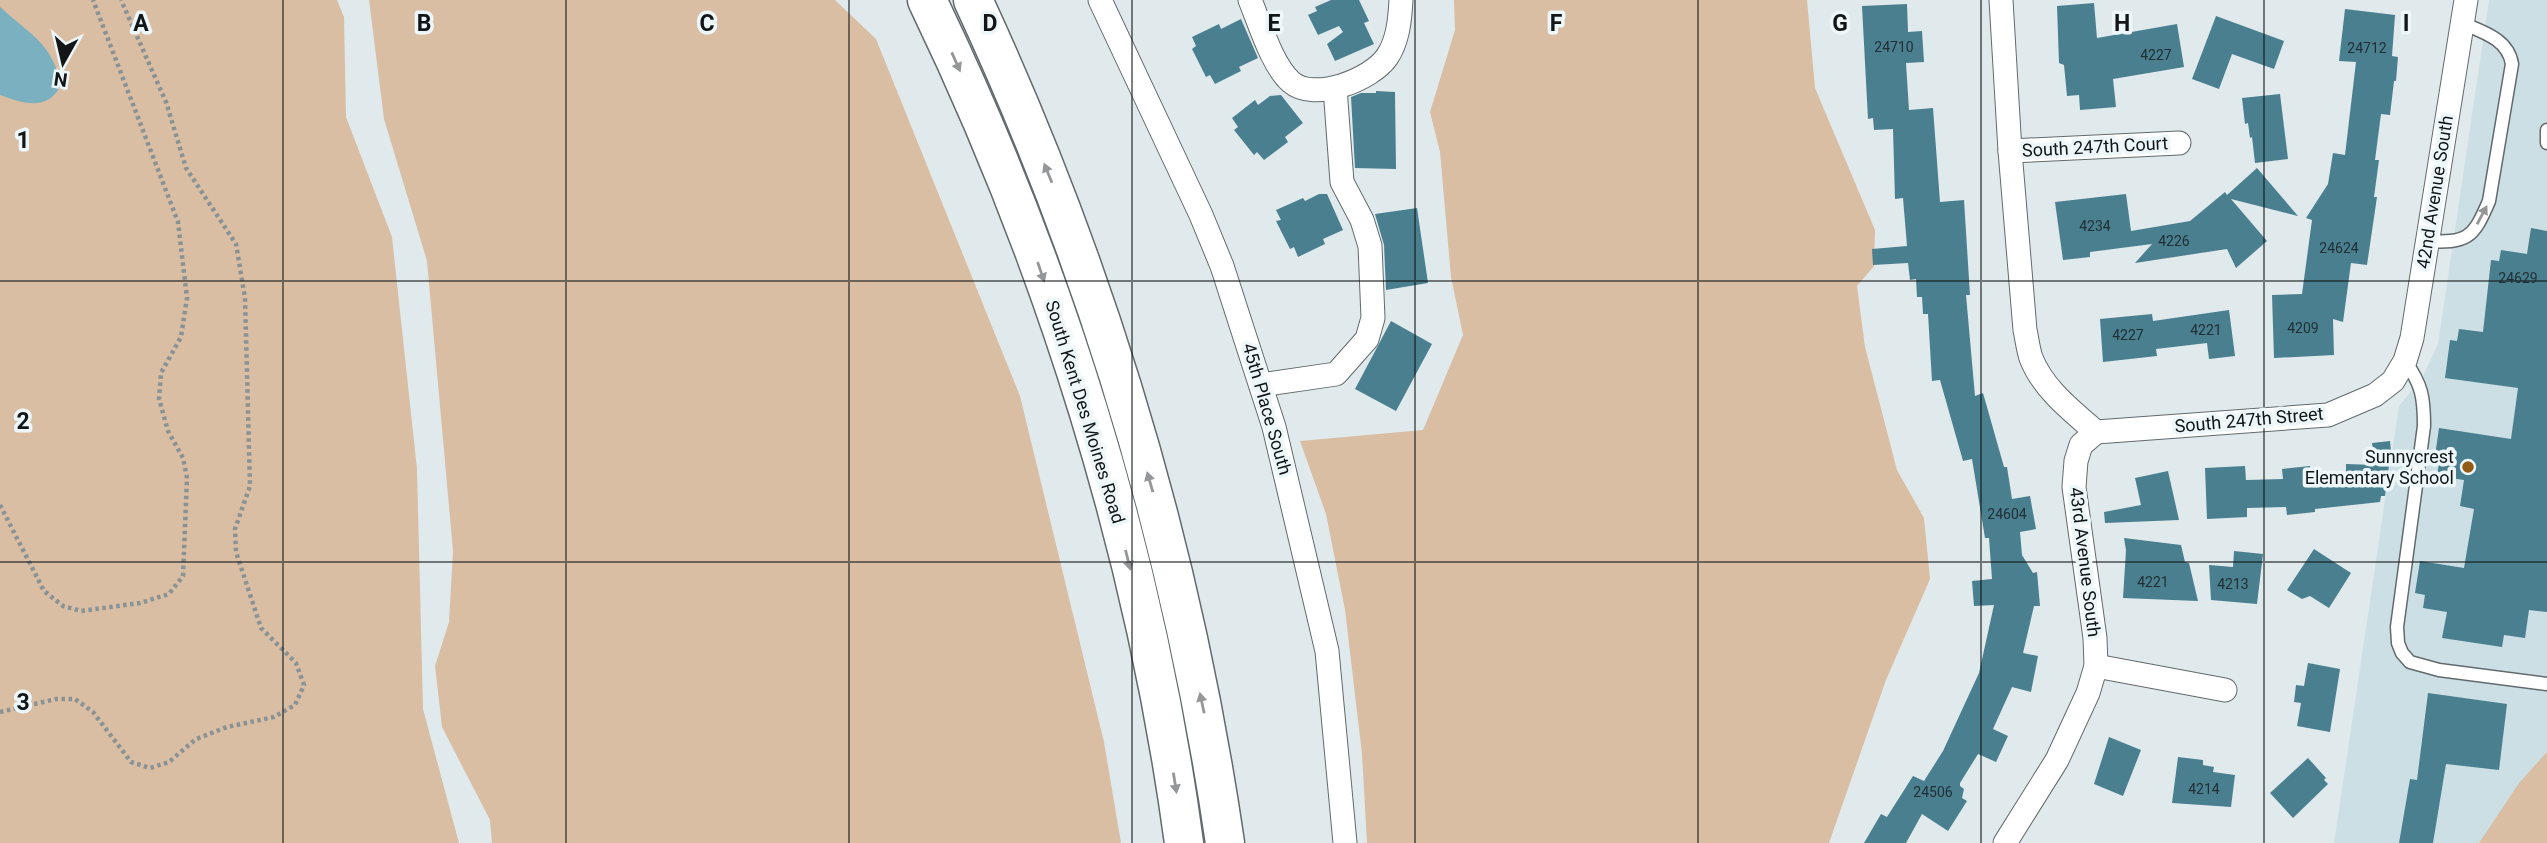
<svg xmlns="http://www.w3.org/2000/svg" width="2547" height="843" font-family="Roboto,sans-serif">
	<rect width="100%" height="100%" fill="#e0eaed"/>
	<path fill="#ccdfe5" d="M2489,0H2547V843H2334L2399,406L2422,378L2438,344Z"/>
	<g fill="#d9bea4">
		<path d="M0,0H337L344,17L346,117L392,237L417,469L423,709L459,843H0Z"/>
		<path d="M369,0H835L876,39L1020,396L1104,742L1121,843H492L490,820L442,727L435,666L449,622L453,551L427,261L384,119Z"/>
		<path d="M1454,0H1807L1815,88L1875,230L1874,266L1857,286L1865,347L1897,470L1924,518L1930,579L1886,680L1829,843H1367L1362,754L1345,610L1326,514L1300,441L1423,430L1463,335L1451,277L1440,152L1430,112L1455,30Z"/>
		<path d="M2547,752V843H2479L2519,783Z"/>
	</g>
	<path fill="#7ab0c0" d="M0,7C29,34 52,42 61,85C48,111 24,104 0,95Z"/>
	<g fill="#4a7f8f">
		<path d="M1331,0H1359L1369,21L1364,23L1374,44L1335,61L1327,44L1343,32L1339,26L1318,35L1308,15L1317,11L1315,7Z"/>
		<path d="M2094,3L2097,38L2177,24L2184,67L2113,79L2116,107L2080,110L2079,95L2067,96L2064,65L2059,63L2057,6Z"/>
		<path d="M1907,4L1908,32L1922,31L1924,62L1906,63L1909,110L1933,108L1940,202L1964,200L1970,295H1966L1975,396L1983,393L2004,467H2007L2012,499L2030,496L2036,529L2020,532L2022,555L2033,573L2037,572L2040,606H2034L2023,653L2038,656L2031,692L2012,687L1993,729L2008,736L1996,762L1978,754L1960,783V786L1964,789L1962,798L1967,801L1948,831L1922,814L1906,843H1864L1881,814L1887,817L1913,776L1924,781L1943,751L1979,673L1994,605L1974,606L1972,581L1992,579L1989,538H1985L1972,459L1963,461L1940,380L1932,381L1928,314H1923L1922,297H1917L1916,279L1910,280L1908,263L1873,265L1872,249L1907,246L1903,198L1895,199L1893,129L1874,130L1873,118L1868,119L1862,6Z"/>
		<path d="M2345,9L2395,15L2392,56L2398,57L2396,81H2394L2390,115L2381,114L2375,160H2379L2374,197H2377L2367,265L2351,263L2343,322L2333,319L2334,355L2274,358L2272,295L2302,294L2312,220L2306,218L2328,184L2333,153L2345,155L2356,62L2339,61Z"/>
		<path d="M2216,16L2284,41L2274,69L2232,54L2219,89L2192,79Z"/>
		<path d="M1241,19L1258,58L1239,67L1241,71L1215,84L1210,75L1206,77L1192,49L1196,46L1192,37L1219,24L1221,29Z"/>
		<path d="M1376,91L1395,92L1396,169L1355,168L1351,97L1361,93H1376Z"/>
		<path d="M2280,94L2288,159L2255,163L2252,137L2250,138L2248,123L2245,124L2242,98Z"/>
		<path d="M1281,95L1303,123L1285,137L1288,142L1264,160L1257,152L1254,155L1234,130L1238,127L1232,118L1255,100L1258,105L1270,96Z"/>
		<path d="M2257,168L2298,216L2231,199L2267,241L2236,268L2227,249L2135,263L2152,244L2090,252V257L2063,260L2055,202L2126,194L2131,231L2190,221L2225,192L2227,195Z"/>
		<path d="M1319,194H1327L1343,230L1323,239L1325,244L1298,257L1294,247L1290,249L1276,221L1281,220L1276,210L1303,198L1305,201Z"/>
		<path d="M1417,208L1428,283L1386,290L1384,245L1375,214Z"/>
		<path d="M2531,228L2547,231V612L2529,610L2525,638L2504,635L2502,647L2442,638L2447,612L2423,608L2425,595L2415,593L2420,561L2464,568L2474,509L2460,506L2464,480L2437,476L2440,457L2435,456L2439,428L2511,439L2518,388L2445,378L2450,340L2457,341L2459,329L2483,332L2491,260L2499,261L2501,250L2527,254Z"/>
		<path d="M2229,310L2235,356L2209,359L2207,343L2156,349L2157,356L2103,362L2100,319L2152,314L2153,321Z"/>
		<path d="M1391,321L1432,344L1396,411L1355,389Z"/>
		<path d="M2390,441L2391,451L2385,496H2381L2380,502L2315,509V512L2287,515L2286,507L2247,508V517L2207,519L2205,468L2245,466L2246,480L2283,479L2282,469L2310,466L2311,477L2346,473V464L2375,465L2372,443Z"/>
		<path d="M2168,471L2179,520L2105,523L2104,512L2141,505L2135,478Z"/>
		<path d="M2124,538L2181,545L2185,562L2189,563L2198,601L2123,598L2126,550Z"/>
		<path d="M2314,549L2351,573L2329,608L2310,596L2302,599L2287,590Z"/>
		<path d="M2234,551L2263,554L2257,604L2211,600L2209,565L2233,567Z"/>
		<path d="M2308,663L2340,669L2330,732L2297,726L2301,703L2294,702L2296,685L2304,686Z"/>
		<path d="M2428,693L2507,704L2499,770L2446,764L2433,843H2399L2410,779L2417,780Z"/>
		<path d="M2109,737L2141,750L2123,796L2094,784Z"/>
		<path d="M2178,757L2203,760V765L2214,767L2213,772L2235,775L2231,807L2172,803Z"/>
		<path d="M2308,758L2326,778L2324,780L2328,784L2293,818L2270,793Z"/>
	</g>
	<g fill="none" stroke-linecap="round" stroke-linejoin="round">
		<g stroke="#626a6d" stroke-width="15">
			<g id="service">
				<path d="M2547,130V143"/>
				<path d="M2426,241C2467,243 2473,239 2489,201L2512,64C2508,39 2483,32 2462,23"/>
				<path d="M2405,361C2422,385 2424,397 2424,426L2397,627L2398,643L2402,653L2410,662L2439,670L2547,684"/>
			</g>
		</g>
		<g stroke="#626a6d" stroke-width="25">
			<g id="minor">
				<path d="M1100,0L1201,215L1222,266L1274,427L1327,651L1345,843"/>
				<path d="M1250,0C1260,24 1272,65 1291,82C1314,102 1371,80 1387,57C1398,41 1400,19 1401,0"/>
				<path d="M2001,0L2010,151L2025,330C2027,339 2028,349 2031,358C2043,389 2072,411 2096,432"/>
				<path d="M2010,151L2179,143"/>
				<path d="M1261,385L1336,374L1367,339L1373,318L1370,246L1362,220L1342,182L1335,88"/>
				<path d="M2096,432L2328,415L2375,395L2393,381L2405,361L2412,338L2466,0"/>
				<path d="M2096,666L2225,690"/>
				<path d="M2005,843L2057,760L2088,693L2096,666L2095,638L2074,487L2076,461L2081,445L2096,432"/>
			</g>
		</g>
		<g stroke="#626a6d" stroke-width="41">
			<g id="trunk">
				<path d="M927,0C1054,263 1145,553 1184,843"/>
				<path d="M973,0C1098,269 1182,549 1225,843"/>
			</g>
		</g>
		<g stroke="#8a9294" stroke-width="4.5" stroke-dasharray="3.5 3.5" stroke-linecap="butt">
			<path d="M0,505L44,591L63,606L81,611L140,603L169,594L183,576L187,478L183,458L168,431L159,399L161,373L181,337L187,298L178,222L93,0"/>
			<path d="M0,712L56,699H75L93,712L131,762L150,768L169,762L196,739L227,727L274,717L295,705L304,685L296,663L261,628L236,552L235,529L250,486L245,298L236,244L186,168L166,102L121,0"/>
		</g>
		<use href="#service" stroke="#fff" stroke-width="12"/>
		<use href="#minor" stroke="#fff" stroke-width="23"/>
		<use href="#trunk" stroke="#fff" stroke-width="38"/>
	</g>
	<defs><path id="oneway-solid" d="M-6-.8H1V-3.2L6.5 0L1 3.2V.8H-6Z" transform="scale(1.75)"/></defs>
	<g fill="#949697">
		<use href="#oneway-solid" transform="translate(956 62) rotate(66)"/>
		<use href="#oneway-solid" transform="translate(1048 173) rotate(-112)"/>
		<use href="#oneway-solid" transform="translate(2482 215) rotate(-62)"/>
		<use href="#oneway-solid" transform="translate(1041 272) rotate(71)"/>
		<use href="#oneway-solid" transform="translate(1150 482) rotate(-106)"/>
		<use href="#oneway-solid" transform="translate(1128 560) rotate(76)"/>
		<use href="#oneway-solid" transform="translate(1202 703) rotate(-102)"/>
		<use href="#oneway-solid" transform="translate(1175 783) rotate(81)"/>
	</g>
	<path fill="none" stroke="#121617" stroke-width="2" stroke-opacity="0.55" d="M283,0V843M566,0V843M849,0V843M1132,0V843M1415,0V843M1698,0V843M1981,0V843M2264,0V843M0,281H2547M0,562H2547"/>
	<circle fill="#935b14" stroke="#edf7fa" stroke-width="2.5" cx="2468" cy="467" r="7"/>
	<g text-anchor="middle" stroke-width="7" stroke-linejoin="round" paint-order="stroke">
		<g font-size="14" fill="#203035">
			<text x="1894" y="52">24710</text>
			<text x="2367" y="53">24712</text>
			<text x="2156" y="60">4227</text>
			<text x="2095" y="231">4234</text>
			<text x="2174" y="246">4226</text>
			<text x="2339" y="253">24624</text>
			<text x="2518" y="283">24629</text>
			<text x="2303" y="333">4209</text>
			<text x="2206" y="335">4221</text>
			<text x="2128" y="340">4227</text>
			<text x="2007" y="519">24604</text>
			<text x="2153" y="587">4221</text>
			<text x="2233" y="589">4213</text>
			<text x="2204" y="794">4214</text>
			<text x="1933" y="797">24506</text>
		</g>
		<g font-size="18" fill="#121617" stroke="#edf7fa">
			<text transform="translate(2095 147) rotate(-3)" y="6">South 247th Court</text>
			<text transform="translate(2435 192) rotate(-81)" y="6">42nd Avenue South</text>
			<text transform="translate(1267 409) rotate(74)" y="6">45th Place South</text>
			<text transform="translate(1085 412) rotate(73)" y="6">South Kent Des Moines Road</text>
			<text transform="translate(2249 420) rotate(-5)" y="6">South 247th Street</text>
			<text transform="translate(2085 562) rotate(83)" y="6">43rd Avenue South</text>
		</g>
		<g font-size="18" fill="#121617" stroke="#edf7fa" text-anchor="end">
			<text x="2454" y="463">Sunnycrest<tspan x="2454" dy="21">Elementary School</tspan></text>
		</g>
	</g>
	<g font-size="23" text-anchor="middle" font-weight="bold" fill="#121617" stroke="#edf7fa" stroke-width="7" stroke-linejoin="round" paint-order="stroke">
		<text x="141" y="31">A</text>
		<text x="424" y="31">B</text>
		<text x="707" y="31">C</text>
		<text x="990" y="31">D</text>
		<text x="1274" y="31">E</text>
		<text x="1556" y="31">F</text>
		<text x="1840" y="31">G</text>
		<text x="2122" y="31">H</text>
		<text x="2406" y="31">I</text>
		<text x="23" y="148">1</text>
		<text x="23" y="429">2</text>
		<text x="23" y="710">3</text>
	</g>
	<g transform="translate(63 63) rotate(188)" stroke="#edf7fa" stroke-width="5" paint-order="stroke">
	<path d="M0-5L12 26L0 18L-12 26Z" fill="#121617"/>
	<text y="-10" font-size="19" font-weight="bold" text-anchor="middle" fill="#121617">N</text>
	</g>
</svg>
